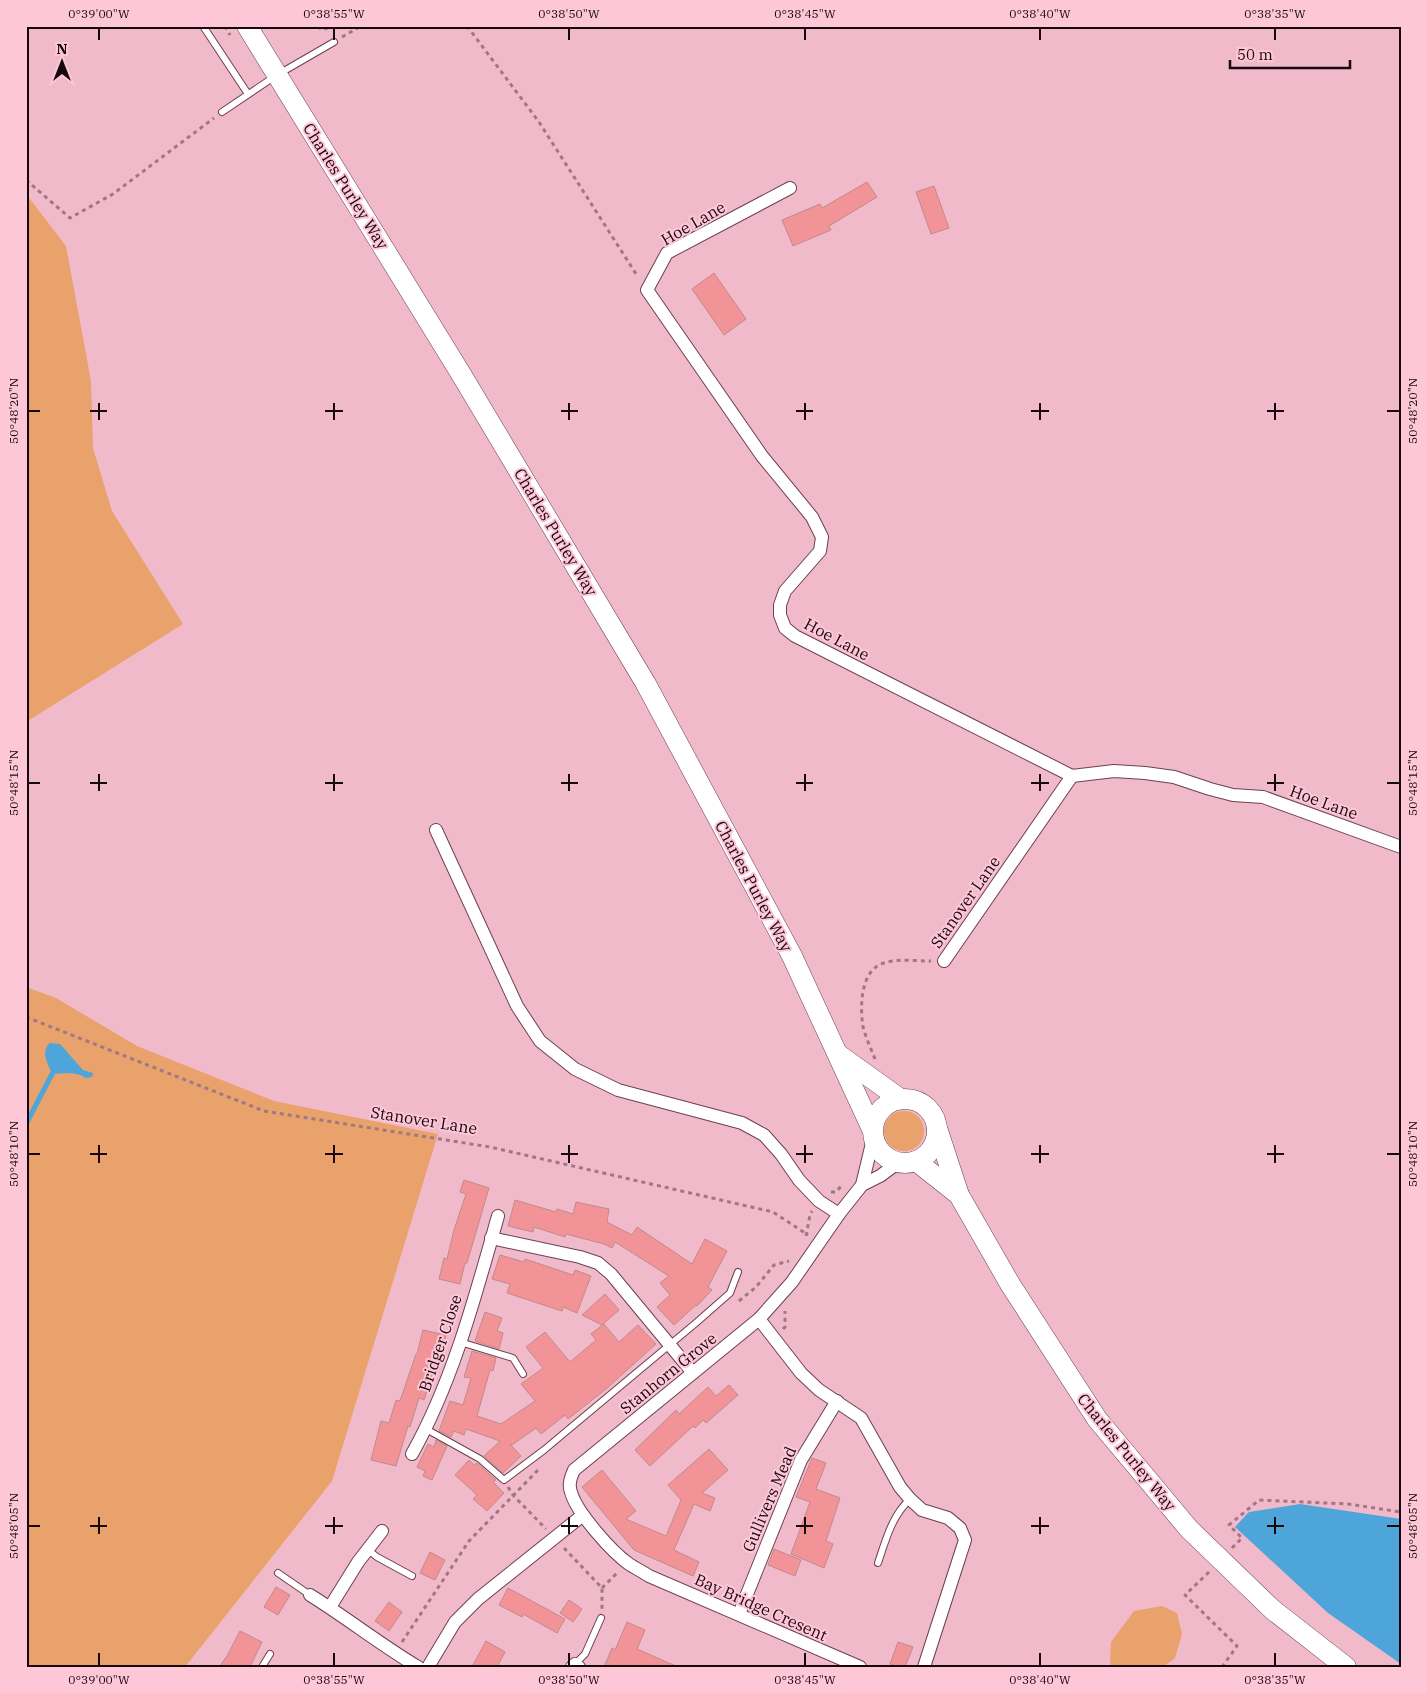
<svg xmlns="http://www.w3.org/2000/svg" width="1427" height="1693" font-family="'IBM Plex Serif',serif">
	<rect width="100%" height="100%" fill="#f1bacb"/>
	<g fill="#e9a26b">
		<path d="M26,194L66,246L91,381L93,448L112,511L183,624L26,722Z"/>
		<path d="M26,987L56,998L137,1046L274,1101L438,1134L332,1481L185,1667H26Z"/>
		<circle cx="904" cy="1131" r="20"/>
		<path d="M1162,1606L1177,1613L1182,1634L1175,1658L1163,1667H1110L1111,1642L1134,1611Z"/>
	</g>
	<g fill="#4ea5da">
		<path d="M50,1043L60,1044L83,1070L93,1073L92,1077L86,1078C75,1071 65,1074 52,1074C48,1064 40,1051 50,1043Z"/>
		<path d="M1300,1504L1401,1519V1664L1328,1613L1235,1527L1249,1512Z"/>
	</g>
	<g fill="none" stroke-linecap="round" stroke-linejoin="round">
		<path stroke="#4ea5da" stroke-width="5" d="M26,1124L52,1074"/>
	</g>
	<g fill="#f29497" stroke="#c08a8b">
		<path d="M867,182L877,197L829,226L831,230L793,246L782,220L820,204L822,208Z"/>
		<path d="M934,186L949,228L931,234L916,192Z"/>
		<path d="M714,273L746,319L724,335L692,289Z"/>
		<path d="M464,1180L489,1188L467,1263H465L460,1284L439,1279L444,1258L447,1259L454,1230L466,1194L460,1192Z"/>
		<path d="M515,1200L556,1212L557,1209L573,1214L576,1202L609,1209L607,1222L632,1235L637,1227L692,1264L705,1239L727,1251L708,1287L712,1290L697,1306L696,1305L674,1325L657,1307L670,1295L660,1283L669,1276L615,1242L612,1248L604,1244L566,1234L565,1237L534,1227L533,1232L508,1226Z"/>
		<path d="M500,1255L524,1262L525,1259L573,1275L575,1270L591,1276L577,1313L563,1307L562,1311L507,1293L510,1284L492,1279Z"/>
		<path d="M605,1294L619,1310L602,1325L582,1315Z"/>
		<path d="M485,1312L502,1318L497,1331L503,1333L499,1349L475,1341Z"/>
		<path d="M604,1324L619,1342L638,1325L656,1344L606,1389L568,1419L565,1415L541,1434L536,1428L512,1445L510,1444L521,1456L503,1473L484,1456L500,1441L466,1429L464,1435L454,1431L451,1437L439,1431L450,1401L463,1405L471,1378L464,1377L472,1351L496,1358L493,1371L490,1370L477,1416L501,1424L535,1401L521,1384L543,1368L526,1347L545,1332L570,1362L596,1340L591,1334Z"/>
		<path d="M423,1330L446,1335L443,1351L440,1350L424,1400L419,1398L410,1427L408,1426L396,1466L371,1460L381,1421L389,1423L396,1400L400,1401L416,1354H417Z"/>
		<path d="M729,1385L738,1395L706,1423L703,1420L695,1428L693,1426L650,1466L635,1450L676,1410L679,1414L708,1387L716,1396Z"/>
		<path d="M436,1440L447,1446L432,1480L423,1476L425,1471L417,1467L428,1444L434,1447Z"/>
		<path d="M709,1449L728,1470L702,1493L715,1498L710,1511L694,1504L674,1550L699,1562L693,1576L634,1550L582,1487L602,1470L636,1511L626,1519L666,1536L681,1500L668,1485Z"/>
		<path d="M812,1458L826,1463L816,1489L840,1498L826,1541L833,1544L824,1568L791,1554L810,1502L796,1497Z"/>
		<path d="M469,1460L474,1465L477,1463L496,1480L493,1482L504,1493L487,1511L473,1499L477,1495L455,1475Z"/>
		<path d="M774,1549L801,1560L795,1576L768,1565Z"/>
		<path d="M430,1552L445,1560L435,1580L420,1573Z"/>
		<path d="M276,1587L290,1595L278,1615L264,1607Z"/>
		<path d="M508,1588L565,1619L557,1633L523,1614L522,1617L499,1605Z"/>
		<path d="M569,1600L582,1609L573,1622L560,1613Z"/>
		<path d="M389,1602L402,1612L389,1631L375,1621Z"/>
		<path d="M627,1622L645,1630L637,1649L678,1667H604L612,1648L615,1650Z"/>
		<path d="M240,1631L262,1642L250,1667H219L227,1656Z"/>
		<path d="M486,1641L505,1652L497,1667H472Z"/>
		<path d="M898,1642L913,1647L905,1667H898L890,1664Z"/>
	</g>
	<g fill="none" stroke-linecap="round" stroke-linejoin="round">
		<g stroke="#6d404f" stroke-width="8">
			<g id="lane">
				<path d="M203,26L248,94"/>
				<path d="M222,112L277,75L334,42"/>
				<path d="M460,1342L513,1358L523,1374"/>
				<path d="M426,1429L480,1459L504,1480L544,1450L697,1322L730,1293L738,1272"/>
				<path d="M367,1549L377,1557L412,1576"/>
				<path d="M878,1563C886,1539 892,1516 910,1499"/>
				<path d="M278,1573L310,1595"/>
				<path d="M575,1664L585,1654L601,1618"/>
				<path d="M262,1667L270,1654"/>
			</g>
		</g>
		<g stroke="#6d404f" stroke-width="14">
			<g id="street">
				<path d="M790,188L667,253L647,290L762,456L812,517L822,537L820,551L785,591L780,605V615L785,628L795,636L1072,776L1114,771L1145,773L1174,777L1210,789L1233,795L1263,797L1401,847"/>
				<path d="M436,830L517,1006L540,1041L575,1069L618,1090L742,1123L764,1135L781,1154L799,1180L819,1201L839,1214"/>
				<path d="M944,961L1072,776"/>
				<path d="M862,1185L873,1139"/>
				<path d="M491,1238L580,1257L598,1263L611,1274L693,1373"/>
				<path d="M759,1319L801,1373L819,1390L861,1418L900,1487L910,1499L922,1510L948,1518L960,1528L965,1540L924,1667"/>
				<path d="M412,1454C453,1381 475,1297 498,1216"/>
				<path d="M310,1595C347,1618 381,1645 418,1667"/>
				<path d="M330,1607L358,1562L382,1531"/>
				<path d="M739,1614L801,1460L837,1401"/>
				<path d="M428,1667L455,1622L478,1599L583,1515"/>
				<path d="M572,1667L575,1664L579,1667"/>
				<path d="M860,1667L649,1576C643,1572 635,1568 629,1564C612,1552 576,1512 571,1492C568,1484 571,1477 574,1470L759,1319L792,1282L839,1214L862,1185L880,1176L899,1162"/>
			</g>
		</g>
		<g stroke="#6d404f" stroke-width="21">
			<g id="primary">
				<path d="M247,26L461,374L646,684L792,956L872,1129"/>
				<path d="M839,1055L899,1098"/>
				<circle cx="905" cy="1131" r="32"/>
				<path d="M937,1128L959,1195L1010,1284L1097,1419L1189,1529L1273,1610L1346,1667"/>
				<path d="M916,1161L959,1195"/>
			</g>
		</g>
		<g stroke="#a07784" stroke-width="3" stroke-dasharray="4 4" stroke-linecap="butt">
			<path d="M225,26L230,35"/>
			<path d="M318,26L322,30L333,26"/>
			<path d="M347,26L358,28"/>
			<path d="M467,26L539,122L638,277"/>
			<path d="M342,37L361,26"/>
			<path d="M26,180L70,218L113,194L214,118"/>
			<path d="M26,1017L264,1111L490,1147L773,1212L808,1235"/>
			<path d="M875,1059C871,1049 866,1038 863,1027C860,1008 860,973 881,964C896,958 915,961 931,961"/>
			<path d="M831,1192H836L842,1185"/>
			<path d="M806,1236L810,1215L812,1211"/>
			<path d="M739,1301L756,1287L774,1265L789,1261"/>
			<path d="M783,1329L785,1327V1311"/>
			<path d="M508,1487L513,1495L546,1529"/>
			<path d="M564,1548L602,1588V1609"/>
			<path d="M1232,1548L1242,1538L1229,1525L1259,1500L1348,1504L1401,1512"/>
			<path d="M1209,1572L1185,1595L1237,1646L1222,1667"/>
			<path d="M602,1588L617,1573"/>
			<path d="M402,1642L469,1541L539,1469"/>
		</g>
		<use href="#lane" stroke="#fff" stroke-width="6"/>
		<use href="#street" stroke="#fff" stroke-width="12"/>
		<use href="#primary" stroke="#fff" stroke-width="20"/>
	</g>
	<path fill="none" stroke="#18070d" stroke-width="2" d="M99,28V40M334,28V40M569,28V40M805,28V40M1040,28V40M1275,28V40M99,403V420M334,403V420M569,403V420M805,403V420M1040,403V420M1275,403V420M28,411H40M90,411H107M325,411H343M561,411H578M796,411H813M1031,411H1049M1267,411H1284M1387,411H1400M99,774V791M334,774V791M569,774V791M805,774V791M1040,774V791M1275,774V791M28,783H40M90,783H107M325,783H343M561,783H578M796,783H813M1031,783H1049M1267,783H1284M1387,783H1400M99,1145V1163M334,1145V1163M569,1145V1163M805,1145V1163M1040,1145V1163M1275,1145V1163M28,1154H40M90,1154H107M325,1154H343M561,1154H578M796,1154H813M1031,1154H1049M1267,1154H1284M1387,1154H1400M99,1517V1534M334,1517V1534M569,1517V1534M805,1517V1534M1040,1517V1534M1275,1517V1534M28,1526H40M90,1526H107M325,1526H343M561,1526H578M796,1526H813M1031,1526H1049M1267,1526H1284M1387,1526H1400M99,1653V1666M334,1653V1666M569,1653V1666M805,1653V1666M1040,1653V1666M1275,1653V1666"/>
	<g text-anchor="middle" stroke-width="4" stroke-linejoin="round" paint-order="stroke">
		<g font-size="16" fill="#18070d" stroke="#fec7d8">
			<text transform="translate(346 186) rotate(58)" y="6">Charles Purley Way</text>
			<text transform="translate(693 223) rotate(-30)" y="6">Hoe Lane</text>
			<text transform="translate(556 532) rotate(59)" y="6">Charles Purley Way</text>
			<text transform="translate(837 639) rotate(28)" y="6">Hoe Lane</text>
			<text transform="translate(1324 802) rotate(20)" y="6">Hoe Lane</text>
			<text transform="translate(754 886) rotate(62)" y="6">Charles Purley Way</text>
			<text transform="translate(965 902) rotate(-55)" y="6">Stanover Lane</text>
			<text transform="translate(424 1120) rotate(9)" y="6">Stanover Lane</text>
			<text transform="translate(440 1343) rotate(-71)" y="6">Bridger Close</text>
			<text transform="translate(668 1373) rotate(-39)" y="6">Stanhorn Grove</text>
			<text transform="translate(1127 1452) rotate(51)" y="6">Charles Purley Way</text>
			<text transform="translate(769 1499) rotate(-67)" y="6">Gullivers Mead</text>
			<text transform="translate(761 1607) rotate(24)" y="6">Bay Bridge Cresent</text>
		</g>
	</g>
	<rect width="1427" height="1693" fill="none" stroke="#fec7d8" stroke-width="55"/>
	<g transform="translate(62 62)" stroke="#fec7d8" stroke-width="4" paint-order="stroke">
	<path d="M0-4L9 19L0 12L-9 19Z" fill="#18070d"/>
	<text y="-8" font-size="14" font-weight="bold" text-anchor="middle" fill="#18070d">N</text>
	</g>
	<path d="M1230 60v8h120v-8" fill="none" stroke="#18070d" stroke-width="2.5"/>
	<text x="1237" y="60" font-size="15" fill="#18070d" stroke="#fec7d8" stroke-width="4" paint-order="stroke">50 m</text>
	<rect x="28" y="28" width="1372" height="1638" fill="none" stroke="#18070d" stroke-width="2"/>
	<g font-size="12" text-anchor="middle" fill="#18070d">
		<text x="99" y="18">0°39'00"W</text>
		<text x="334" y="18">0°38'55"W</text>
		<text x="569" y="18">0°38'50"W</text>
		<text x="805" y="18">0°38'45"W</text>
		<text x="1040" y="18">0°38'40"W</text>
		<text x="1275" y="18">0°38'35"W</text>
		<text transform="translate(14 411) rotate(-90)" y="4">50°48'20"N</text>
		<text transform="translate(1413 411) rotate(-90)" y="4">50°48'20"N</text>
		<text transform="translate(14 783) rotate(-90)" y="4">50°48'15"N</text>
		<text transform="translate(1413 783) rotate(-90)" y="4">50°48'15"N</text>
		<text transform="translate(14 1154) rotate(-90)" y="4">50°48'10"N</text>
		<text transform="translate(1413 1154) rotate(-90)" y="4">50°48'10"N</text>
		<text transform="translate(14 1526) rotate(-90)" y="4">50°48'05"N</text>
		<text transform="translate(1413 1526) rotate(-90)" y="4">50°48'05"N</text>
		<text x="99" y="1684">0°39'00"W</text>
		<text x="334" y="1684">0°38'55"W</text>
		<text x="569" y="1684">0°38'50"W</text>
		<text x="805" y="1684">0°38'45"W</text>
		<text x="1040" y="1684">0°38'40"W</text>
		<text x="1275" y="1684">0°38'35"W</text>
	</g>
</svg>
